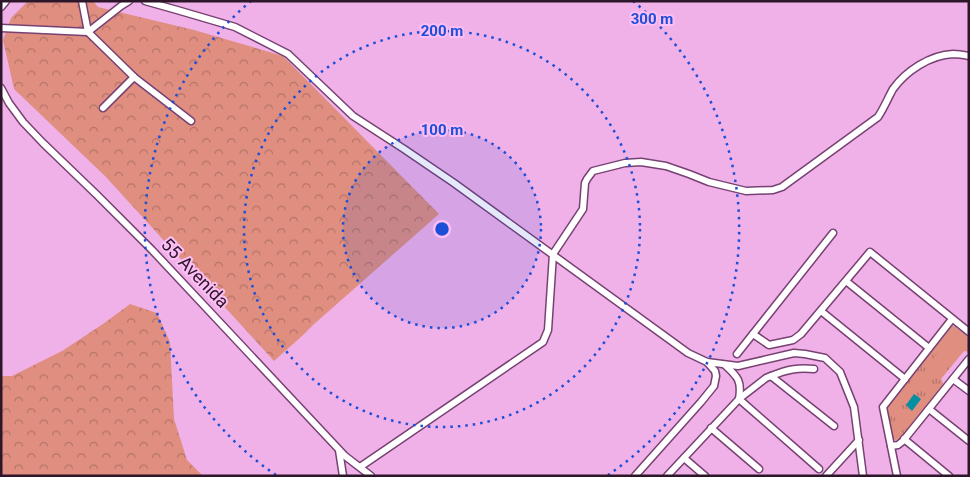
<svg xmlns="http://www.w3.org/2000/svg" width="970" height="477" font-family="Roboto,sans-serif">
	<defs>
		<pattern id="grass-tufts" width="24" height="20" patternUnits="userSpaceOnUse" patternTransform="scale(1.25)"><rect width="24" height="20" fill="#df8e80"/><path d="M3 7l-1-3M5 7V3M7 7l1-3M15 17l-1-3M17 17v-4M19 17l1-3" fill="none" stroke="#b57369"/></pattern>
		<pattern id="forest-crowns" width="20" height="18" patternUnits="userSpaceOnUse" patternTransform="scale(1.25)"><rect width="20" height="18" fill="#df8e80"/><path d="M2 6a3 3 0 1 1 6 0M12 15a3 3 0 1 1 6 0" fill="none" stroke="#b57369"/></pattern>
	</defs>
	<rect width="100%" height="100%" fill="#efb1e8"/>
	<path fill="url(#grass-tufts)" d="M952,326H954L969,338V352L964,351L941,379L943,383V385L900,439L895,440L893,438L887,407Z"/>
	<g fill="url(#forest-crowns)">
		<path d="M28,1H93L98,7L194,30L283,56L439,214L313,325L302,336L274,361L105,176L14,89L3,40L11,18Z"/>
		<path d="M130,304L157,313L170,342L174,419L187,460L203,476H1V376H12L62,351L103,324Z"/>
	</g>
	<path fill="#df8e80" d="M950,337L961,346L944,367L933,359Z"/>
	<path fill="#0590a2" d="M914,394L921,399L912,411L906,405Z"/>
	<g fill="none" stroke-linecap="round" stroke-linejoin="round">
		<g stroke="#774172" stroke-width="9">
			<g id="minor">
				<path d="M82,1L88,32L134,77L191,121"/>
				<path d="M145,1L177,10L235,27L288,54L353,116L404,149L454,183L688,353L707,362L738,366L794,353L805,354L825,358L840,372L854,407L863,476"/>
				<path d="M1,7L6,1"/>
				<path d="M1,28L88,32L121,6L129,1"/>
				<path d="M1,88L9,103L23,122L43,143L97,195L152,250L345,456L371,476"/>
				<path d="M103,108L134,77"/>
				<path d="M846,281L929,348"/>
				<path d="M821,311L905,379"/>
				<path d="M753,334L769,345L793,340L801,334L870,252L969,332"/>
				<path d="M737,354L833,233"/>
				<path d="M771,376C786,370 798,367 814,369"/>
				<path d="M953,379L969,391"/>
				<path d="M929,409L969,441"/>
				<path d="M711,428L759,469"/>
				<path d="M904,439L949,476"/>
				<path d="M891,446L898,445L903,441L969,359"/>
				<path d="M339,450L343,476"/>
				<path d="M684,458L705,476"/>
				<path d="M360,467L543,342L548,330L553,254L583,209L585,183L587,179L593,171L625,163L641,162L666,166L689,174L709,182L746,191L773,190L782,187L878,117C884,108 888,98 893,89C906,71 930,55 953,54C958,54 964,55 969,56"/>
				<path d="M819,469L739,399L766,378L771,376L834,426"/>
				<path d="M635,476L701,402L714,386L716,376L715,371L707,362"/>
				<path d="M667,476L739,399C742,381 738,377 725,365"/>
				<path d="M826,476L859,440"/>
				<path d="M897,476L883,407L952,319"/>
			</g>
		</g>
		<use href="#minor" stroke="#fff" stroke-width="6"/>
	</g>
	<circle cx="442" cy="229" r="99" fill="#1d4ed8" fill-opacity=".12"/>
	<g fill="none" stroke="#1d4ed8" stroke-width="2.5" stroke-dasharray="2.5 5">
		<circle cx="442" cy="229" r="99"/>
		<circle cx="442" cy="229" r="198"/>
		<path d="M276 475A297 297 0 0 1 251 1M633 1A297 297 0 0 1 608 475"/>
	</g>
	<g text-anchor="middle" stroke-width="4" stroke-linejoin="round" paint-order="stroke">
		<g font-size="18" fill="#2d162a" stroke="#fdbef5">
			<text transform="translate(195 273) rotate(46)" y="6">55 Avenida</text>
		</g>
	</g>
	<circle cx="442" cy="229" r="8" fill="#1d4ed8" stroke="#fdbef5" stroke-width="2.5"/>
	<g font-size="15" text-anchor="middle" font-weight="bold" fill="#1d4ed8" stroke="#fdbef5" stroke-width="4" stroke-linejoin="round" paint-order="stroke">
		<text x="652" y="24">300 m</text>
		<text x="442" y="36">200 m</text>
		<text x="442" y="135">100 m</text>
	</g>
	<rect width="970" height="477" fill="none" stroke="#2d162a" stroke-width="5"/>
</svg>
